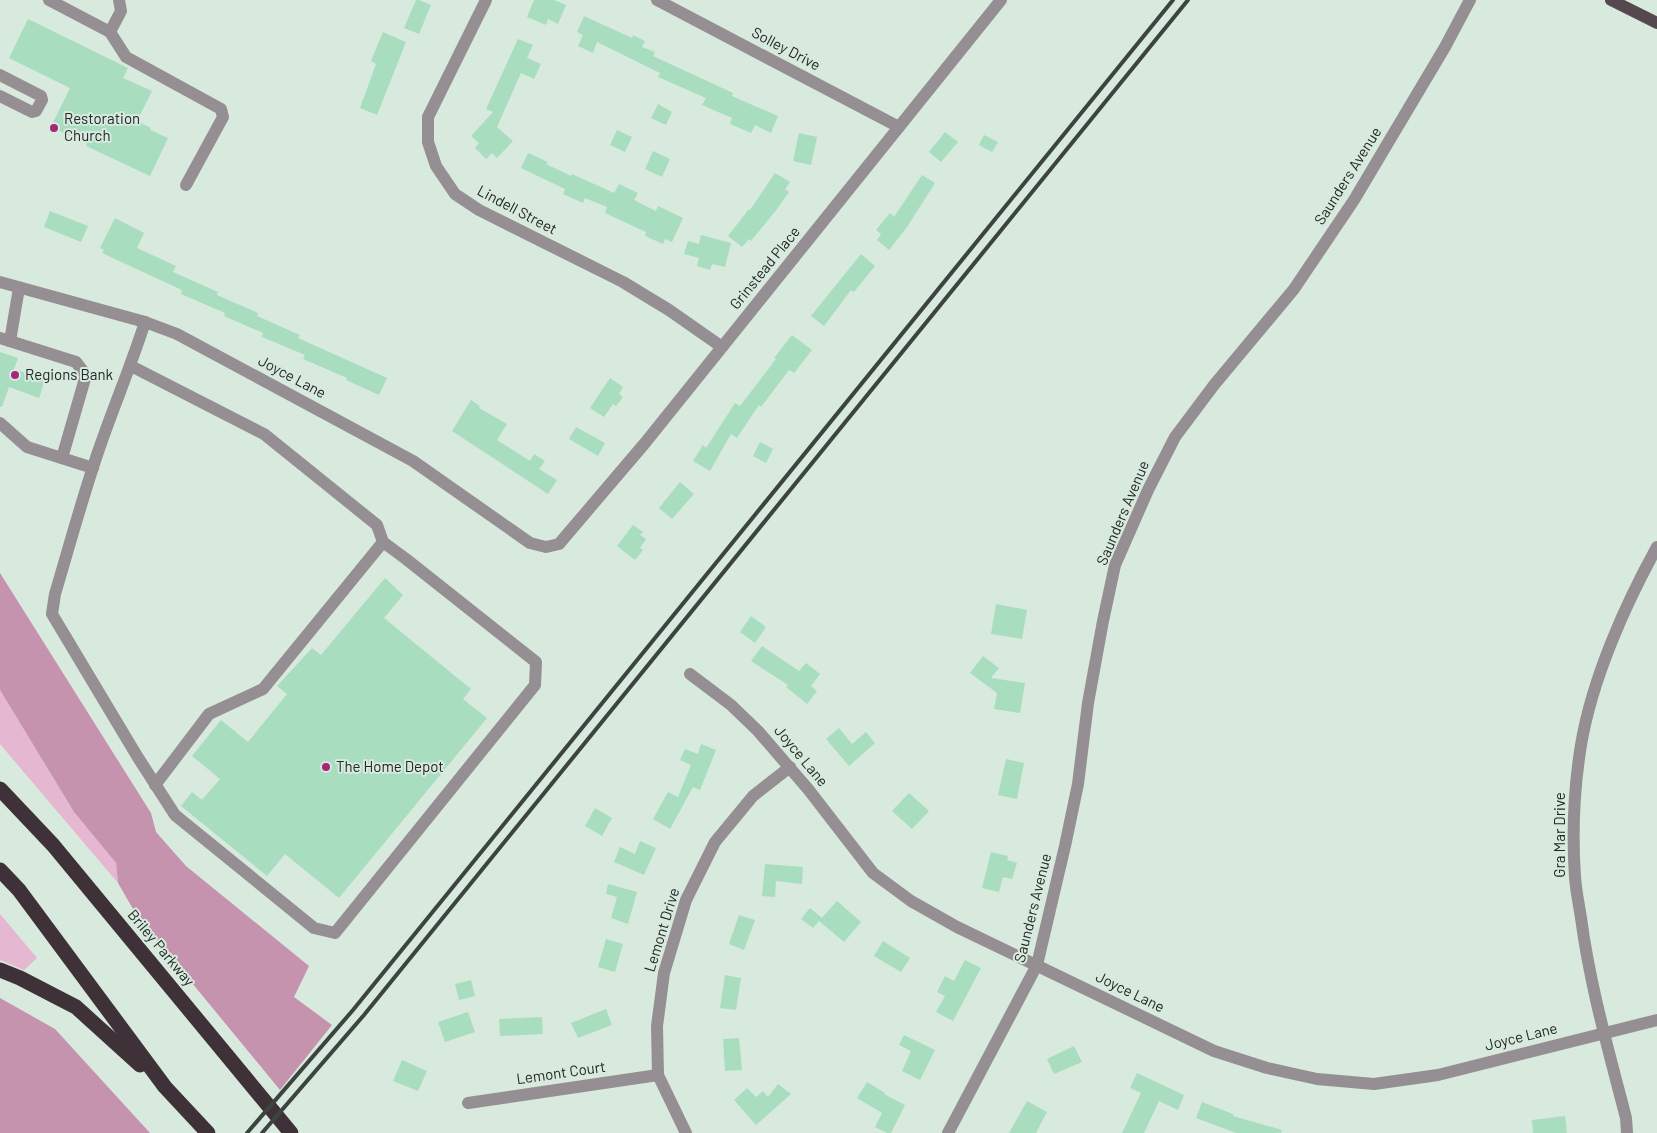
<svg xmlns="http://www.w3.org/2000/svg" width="1657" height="1133" font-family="Barlow,sans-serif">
	<rect width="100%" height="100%" fill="#d8e9de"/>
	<g fill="#e6b7d0">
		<path d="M0,690L74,812L116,863L118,883L0,744Z"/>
		<path d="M0,914L37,958L24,970L0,960Z"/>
	</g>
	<g fill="#c693af">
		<path d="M0,573L151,813L156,832L186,866L309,966L294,997L332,1025L280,1090L137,916L118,883L116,863L74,812L0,690Z"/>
		<path d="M0,998L55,1029L150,1133H0Z"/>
	</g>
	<g fill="#a8debf">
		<path d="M416,0H419L431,5L419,34L404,28Z"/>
		<path d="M534,0H554L566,5L558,24L548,19L546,25L527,17Z"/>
		<path d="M584,16L632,38L633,35L645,41L642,47L655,52L653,56L733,93L732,96L778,116L771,133L755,125L751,133L730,124L732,118L702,105L706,98L658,77L660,73L597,42L593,53L578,46L583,35L577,32Z"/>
		<path d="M28,19L128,68L123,78L152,91L137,121L151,128L150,130L168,138L150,176L86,146L87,144L51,127L70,88L9,58Z"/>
		<path d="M383,32L406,42L377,115L360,108L376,64L371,61Z"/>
		<path d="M518,39L533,45L527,58L541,64L534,79L521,73L497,127L513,141L497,158L492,153L486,159L475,148L479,143L471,136L493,112L486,109Z"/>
		<path d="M658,104L672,112L666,125L651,118Z"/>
		<path d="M617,130L632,137L625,152L610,145Z"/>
		<path d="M945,132L958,142L941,162L929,152Z"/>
		<path d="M799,133L817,137L811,165L793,161Z"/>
		<path d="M984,135L998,142L992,152L979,145Z"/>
		<path d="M653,151L670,159L662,177L645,169Z"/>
		<path d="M528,153L548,162L546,164L571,176L572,174L614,193L619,184L638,193L634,200L656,211L658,206L683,218L672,242L665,239L663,244L645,236L646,232L605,213L607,207L585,198L583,203L563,194L565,189L521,168Z"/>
		<path d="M775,173L790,182L785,189L789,192L777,209L751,241L749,239L742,247L728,236L749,209L750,210Z"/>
		<path d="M922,175L935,183L907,227L889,250L877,240L881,234L876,230L890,213L894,217Z"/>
		<path d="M50,211L88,226L81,242L44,227Z"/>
		<path d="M115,218L144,233L137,248L176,266L173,272L218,292L217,295L258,313L257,316L300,335L298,338L387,378L379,395L346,380L347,378L303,359L305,355L262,337L263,333L224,316L225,313L181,294L182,290L102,253L104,250L100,248Z"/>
		<path d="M701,235L731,243L725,267L712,264L710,270L697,266L699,258L684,254L688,241L699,244Z"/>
		<path d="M861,254L875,266L854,292L851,290L824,326L811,316Z"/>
		<path d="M792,335L812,350L794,373L789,370L761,407L759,405L737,438L731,434L710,471L693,461L703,445L706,448L735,403L740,406L776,359L774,358Z"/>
		<path d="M0,352L18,358L14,369L45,380L39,398L9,387L2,407H0Z"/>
		<path d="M610,378L623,387L619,394L623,397L616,406L613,404L604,417L590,408Z"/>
		<path d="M471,400L480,406L479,408L507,424L497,440L530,461L534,454L545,461L539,469L557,480L548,494L452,431Z"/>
		<path d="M576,427L605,443L598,456L569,439Z"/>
		<path d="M760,442L773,449L766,463L753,456Z"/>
		<path d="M680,482L694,494L672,519L659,508Z"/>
		<path d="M633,525L643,532L640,535L646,539L640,548L643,550L635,560L617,546Z"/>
		<path d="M385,578L403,595L384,618L471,689L463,699L487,718L339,898L285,854L267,876L181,806L192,792L202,800L220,779L192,756L221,720L248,742L287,694L277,686L312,648L321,655Z"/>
		<path d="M996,604L1027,610L1022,639L991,634Z"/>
		<path d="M751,616L766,627L755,643L740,632Z"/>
		<path d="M762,646L799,671L806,663L820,674L811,686L817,691L807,704L786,687L788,685L751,661Z"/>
		<path d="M983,656L999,668L991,678L1025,683L1020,713L994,709L997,693L970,673Z"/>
		<path d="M839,728L852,744L866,732L875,743L849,766L826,739Z"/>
		<path d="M701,744L716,750L700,790L693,787L670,829L653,819L668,792L678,797L691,765L680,760L685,749L698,754Z"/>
		<path d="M1006,759L1024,763L1017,799L998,795Z"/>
		<path d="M909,793L929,811L912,829L892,811Z"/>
		<path d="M595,808L612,818L602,836L585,826Z"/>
		<path d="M640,841L656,848L644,875L614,862L620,847L635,854Z"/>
		<path d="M991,852L1008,856L1007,860L1017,863L1012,879L1003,877L999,892L982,888Z"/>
		<path d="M765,864L803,867L802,884L776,881L775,897L762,896Z"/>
		<path d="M608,884L637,892L628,924L611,918L617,897L606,894Z"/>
		<path d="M837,901L861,922L844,942L819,921Z"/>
		<path d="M810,908L822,918L813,928L801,919Z"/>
		<path d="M739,915L755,920L744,950L729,944Z"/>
		<path d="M606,939L623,944L615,972L598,967Z"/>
		<path d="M883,941L910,958L901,972L874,956Z"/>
		<path d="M965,960L981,968L953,1021L936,1012L945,996L937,992L945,976L954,981Z"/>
		<path d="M725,975L741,978L736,1010L720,1008Z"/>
		<path d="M471,980L475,996L459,1000L455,984Z"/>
		<path d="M606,1009L612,1025L578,1038L571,1023Z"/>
		<path d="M468,1012L475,1032L445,1042L438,1022Z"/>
		<path d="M542,1017L543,1034L500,1036L499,1019Z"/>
		<path d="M904,1035L935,1050L920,1080L902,1071L911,1051L899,1045Z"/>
		<path d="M739,1038L742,1070L725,1071L723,1039Z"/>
		<path d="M1074,1046L1082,1062L1054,1074L1047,1059Z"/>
		<path d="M402,1060L427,1071L418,1091L393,1081Z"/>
		<path d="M1137,1073L1184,1095L1178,1110L1159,1101L1144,1133H1122L1141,1093L1130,1088Z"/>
		<path d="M867,1082L885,1093L884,1094L905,1105L891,1133H887L875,1127L882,1113L857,1098Z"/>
		<path d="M778,1084L791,1094L756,1125L734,1100L747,1088L756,1097L763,1091L768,1097Z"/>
		<path d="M1027,1101L1047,1112L1036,1133H1009Z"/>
		<path d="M1202,1102L1233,1114V1116L1282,1130L1281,1133H1236L1196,1118Z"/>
		<path d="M1565,1116L1567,1133H1533L1532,1120Z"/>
	</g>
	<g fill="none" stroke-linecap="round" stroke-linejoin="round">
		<g stroke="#958e92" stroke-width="12">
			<path d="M49,0L110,32L121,11L119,0"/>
			<path d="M486,0L428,117V142L436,166L455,194L479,210L623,282L669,310L722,347"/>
			<path d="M657,0L899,127"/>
			<path d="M110,32L126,57L221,109L223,117L186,185"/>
			<path d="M0,75L41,96L42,100L36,111L32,112L0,96"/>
			<path d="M0,282L145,322L177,334L413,461L530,543L546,547L559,544L645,443L1001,0"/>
			<path d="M0,338L76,362L86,375L62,458"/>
			<path d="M10,341L19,288"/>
			<path d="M131,366L264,434L377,525L383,542L406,559L536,662L535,685L335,933L314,928L175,815L137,756L52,614L55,594C69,547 82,499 98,452C113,408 131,366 145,322"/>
			<path d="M0,423L27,447L93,468"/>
			<path d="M690,674L731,705L758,731L808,789L873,873L911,901L957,927L1214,1051L1267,1068L1317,1079L1374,1084L1438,1075L1657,1020"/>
			<path d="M155,785L209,714L263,689L383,542"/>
			<path d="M468,1103L658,1075"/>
			<path d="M686,1133L658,1075L657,1026L664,973L686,900L715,842L753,796L790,767"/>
			<path d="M948,1133L1037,965L1065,846L1078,784L1088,703L1103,621L1115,565L1148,490L1175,437L1214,385L1294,289L1354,200L1445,47L1470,0"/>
			<path d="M1627,1133L1626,1118C1609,1052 1590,986 1581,918C1579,905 1576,891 1575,877C1572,833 1574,788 1581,745C1592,679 1625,605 1657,547"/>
		</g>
		<path stroke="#55494f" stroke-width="12" d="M1611,0L1657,23"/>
		<g stroke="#3f3138" stroke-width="15">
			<path d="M0,789L53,845L291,1133"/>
			<path d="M0,870L19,890L165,1087L208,1133"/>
			<path d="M0,970L20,978L76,1007L140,1065"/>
		</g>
		<g stroke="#3c443f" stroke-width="4">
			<path d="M247,1133L353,1010L1173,0"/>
			<path d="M262,1133L364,1015L1188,0"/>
		</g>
	</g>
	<g fill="#a4277a" stroke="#d8e9de" stroke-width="2">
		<circle cx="54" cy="128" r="5"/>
		<circle cx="15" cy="375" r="5"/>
		<circle cx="326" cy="767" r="5"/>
	</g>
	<g text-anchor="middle" stroke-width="4" stroke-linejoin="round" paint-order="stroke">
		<g font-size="15" fill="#212723" stroke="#d8e9de">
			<text transform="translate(786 49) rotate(28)" y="5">Solley Drive</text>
			<text transform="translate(1348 176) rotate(-58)" y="5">Saunders Avenue</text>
			<text transform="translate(517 210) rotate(28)" y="5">Lindell Street</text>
			<text transform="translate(765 268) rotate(-51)" y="5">Grinstead Place</text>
			<text transform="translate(292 377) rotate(28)" y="5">Joyce Lane</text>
			<text transform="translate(1123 513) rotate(-67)" y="5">Saunders Avenue</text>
			<text transform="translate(801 756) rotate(50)" y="5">Joyce Lane</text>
			<text transform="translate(1560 835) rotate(-90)" y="5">Gra Mar Drive</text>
			<text transform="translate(1033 908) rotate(-76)" y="5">Saunders Avenue</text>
			<text transform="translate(662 930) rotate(-73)" y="5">Lemont Drive</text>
			<text transform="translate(161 948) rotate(50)" y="5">Briley Parkway</text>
			<text transform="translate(1130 992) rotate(26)" y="5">Joyce Lane</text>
			<text transform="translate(1521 1037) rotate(-14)" y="5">Joyce Lane</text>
			<text transform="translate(561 1073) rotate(-8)" y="5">Lemont Court</text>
		</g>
		<g font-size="15" fill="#212723" stroke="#d8e9de" text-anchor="start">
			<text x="64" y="124">Restoration<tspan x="64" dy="17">Church</tspan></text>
			<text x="25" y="380">Regions Bank</text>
			<text x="336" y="772">The Home Depot</text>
		</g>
	</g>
</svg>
